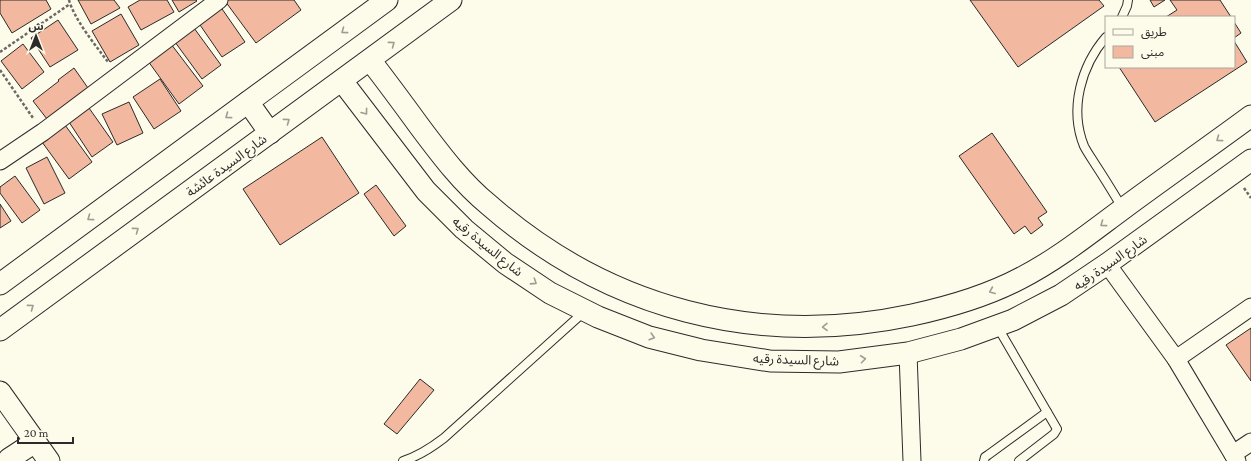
<svg xmlns="http://www.w3.org/2000/svg" width="1251" height="461" font-family="'Crimson Pro','Noto Sans Arabic',serif">
	<rect width="100%" height="100%" fill="#fdfbea"/>
	<g fill="#f2b8a0" stroke="#2b2b2b">
		<path d="M0,0H46L51,9L12,33L0,13Z"/>
		<path d="M78,0H114L120,8L91,24Z"/>
		<path d="M140,0H167L174,12L141,30L128,7Z"/>
		<path d="M172,0H196L197,1L179,12Z"/>
		<path d="M227,0H294L301,10L256,43L225,1Z"/>
		<path d="M970,0H1099L1104,6L1018,67Z"/>
		<path d="M1150,0H1165L1154,7Z"/>
		<path d="M1170,0H1220L1231,17H1166L1177,10Z"/>
		<path d="M220,6L245,42L222,57L198,22Z"/>
		<path d="M121,14L139,45L110,62L92,31Z"/>
		<path d="M58,20L78,50L50,67L31,38Z"/>
		<path d="M1234,22L1241,33L1234,38Z"/>
		<path d="M194,28L221,65L202,79L175,42Z"/>
		<path d="M1234,41L1247,62L1155,122L1119,67H1234Z"/>
		<path d="M23,44L44,72L22,89L1,61Z"/>
		<path d="M171,44L203,86L179,104L148,61Z"/>
		<path d="M74,68L88,88L47,119L33,101L59,81L58,80Z"/>
		<path d="M160,79L181,111L154,129L133,97Z"/>
		<path d="M129,102L143,133L117,145L102,114Z"/>
		<path d="M89,108L113,142L92,157L69,122Z"/>
		<path d="M65,125L92,162L69,179L42,142Z"/>
		<path d="M992,133L1047,212L1038,218L1043,225L1031,234L1025,226L1014,234L959,156Z"/>
		<path d="M322,137L359,193L280,245L243,189Z"/>
		<path d="M47,157L65,193L44,204L26,168Z"/>
		<path d="M15,176L40,210L22,223L0,193V187Z"/>
		<path d="M376,185L406,226L394,236L364,194Z"/>
		<path d="M0,204L11,221L0,228Z"/>
		<path d="M1251,328V381L1226,345Z"/>
		<path d="M420,379L434,390L397,434L384,424Z"/>
	</g>
	<g fill="none" stroke-linecap="round" stroke-linejoin="round">
		<g stroke="#2b2b2b" stroke-width="10">
			<g id="service">
				<path d="M1122,17L1127,6L1128,0"/>
				<path d="M1106,37C1081,66 1069,109 1084,146C1087,152 1092,159 1095,164C1105,179 1114,194 1123,209"/>
				<path d="M997,326L1057,429L1054,434L1019,461"/>
				<path d="M403,461C419,456 431,448 444,438L585,311"/>
				<path d="M984,461L985,457L988,455L1047,412"/>
			</g>
		</g>
		<g stroke="#2b2b2b" stroke-width="19">
			<g id="minor">
				<path d="M0,161L43,132L219,0"/>
				<path d="M1107,264L1176,359L1237,461"/>
				<path d="M908,353L912,461"/>
				<path d="M1176,359L1251,307"/>
				<path d="M1233,454L1251,442"/>
			</g>
		</g>
		<g stroke="#2b2b2b" stroke-width="23">
			<g id="tertiary">
				<path d="M370,60C387,82 404,105 420,127C441,155 462,183 489,205C608,309 757,348 912,315C949,307 987,296 1021,278C1058,259 1090,233 1124,208C1166,177 1209,147 1251,116"/>
				<path d="M342,81L426,191L464,229L505,263L550,293L598,317L649,337L701,350L770,361L839,362L908,353L961,339L1013,320L1061,295L1107,264L1251,160"/>
				<path d="M248,102L270,133"/>
				<path d="M0,284L387,0"/>
				<path d="M0,330L451,0"/>
				<path d="M0,392L49,461"/>
				<path d="M9,459L35,442"/>
			</g>
		</g>
		<g stroke="#6a6964" stroke-width="2.5" stroke-dasharray="3 2" stroke-linecap="butt">
			<path d="M69,0C74,19 96,46 108,62"/>
			<path d="M0,52L70,4"/>
			<path d="M0,70L33,118"/>
			<path d="M1244,188L1251,198"/>
		</g>
		<use href="#service" stroke="#fdfbea" stroke-width="8"/>
		<use href="#minor" stroke="#fdfbea" stroke-width="17"/>
		<use href="#tertiary" stroke="#fdfbea" stroke-width="21"/>
	</g>
	<defs><path id="oneway-chevron" d="M-2-3.5L2.5 0L-2 3.5" fill="none" stroke-width="1.6" stroke-linecap="round" stroke-linejoin="round"/></defs>
	<g stroke="#9e9d94">
		<use href="#oneway-chevron" transform="translate(344 31) rotate(144)"/>
		<use href="#oneway-chevron" transform="translate(392 44) rotate(-37)"/>
		<use href="#oneway-chevron" transform="translate(365 112) rotate(53)"/>
		<use href="#oneway-chevron" transform="translate(228 116) rotate(144)"/>
		<use href="#oneway-chevron" transform="translate(287 121) rotate(-36)"/>
		<use href="#oneway-chevron" transform="translate(1219 139) rotate(144)"/>
		<use href="#oneway-chevron" transform="translate(90 218) rotate(144)"/>
		<use href="#oneway-chevron" transform="translate(1103 224) rotate(144)"/>
		<use href="#oneway-chevron" transform="translate(136 230) rotate(-36)"/>
		<use href="#oneway-chevron" transform="translate(534 282) rotate(33)"/>
		<use href="#oneway-chevron" transform="translate(992 291) rotate(157)"/>
		<use href="#oneway-chevron" transform="translate(31 307) rotate(-36)"/>
		<use href="#oneway-chevron" transform="translate(825 327) rotate(179)"/>
		<use href="#oneway-chevron" transform="translate(652 337) rotate(17)"/>
		<use href="#oneway-chevron" transform="translate(863 359) rotate(-7)"/>
	</g>
	<g text-anchor="middle" stroke-width="3" stroke-linejoin="round" paint-order="stroke">
		<g font-size="13" fill="#2b2b2b" stroke="#fdfbea">
			<text transform="translate(226 165) rotate(-36)" y="5">شارع السيدة عائشة</text>
			<text transform="translate(488 246) rotate(39)" y="5">شارع السيدة رقيه</text>
			<text transform="translate(1110 262) rotate(-35)" y="5">شارع السيدة رقيه</text>
			<text transform="translate(796 359) rotate(2)" y="5">شارع السيدة رقيه</text>
		</g>
	</g>
	<rect x="1105" y="16" width="130" height="52" fill="#fdfbea" stroke="#a9a89e"/>
	<rect x="1113" y="29" width="20" height="6" fill="#fdfbea" stroke="#a9a89e"/>
	<text x="1141" y="36" font-size="12" fill="#2b2b2b">طريق</text>
	<rect x="1113" y="46" width="20" height="12" fill="#f2b8a0" stroke="#a9a89e"/>
	<text x="1141" y="56" font-size="12" fill="#2b2b2b">مبنى</text>
	<g transform="translate(36 36)" stroke="#fdfbea" stroke-width="3" paint-order="stroke">
	<path d="M0-3L7 15L0 10L-7 15Z" fill="#2b2b2b"/>
	<text y="-6" font-size="11" font-weight="bold" text-anchor="middle" fill="#2b2b2b">ش</text>
	</g>
	<path d="M18 437v6h55v-6" fill="none" stroke="#2b2b2b" stroke-width="2"/>
	<text x="24" y="437" font-size="12" fill="#2b2b2b" stroke="#fdfbea" stroke-width="3" paint-order="stroke">20 m</text>
</svg>
